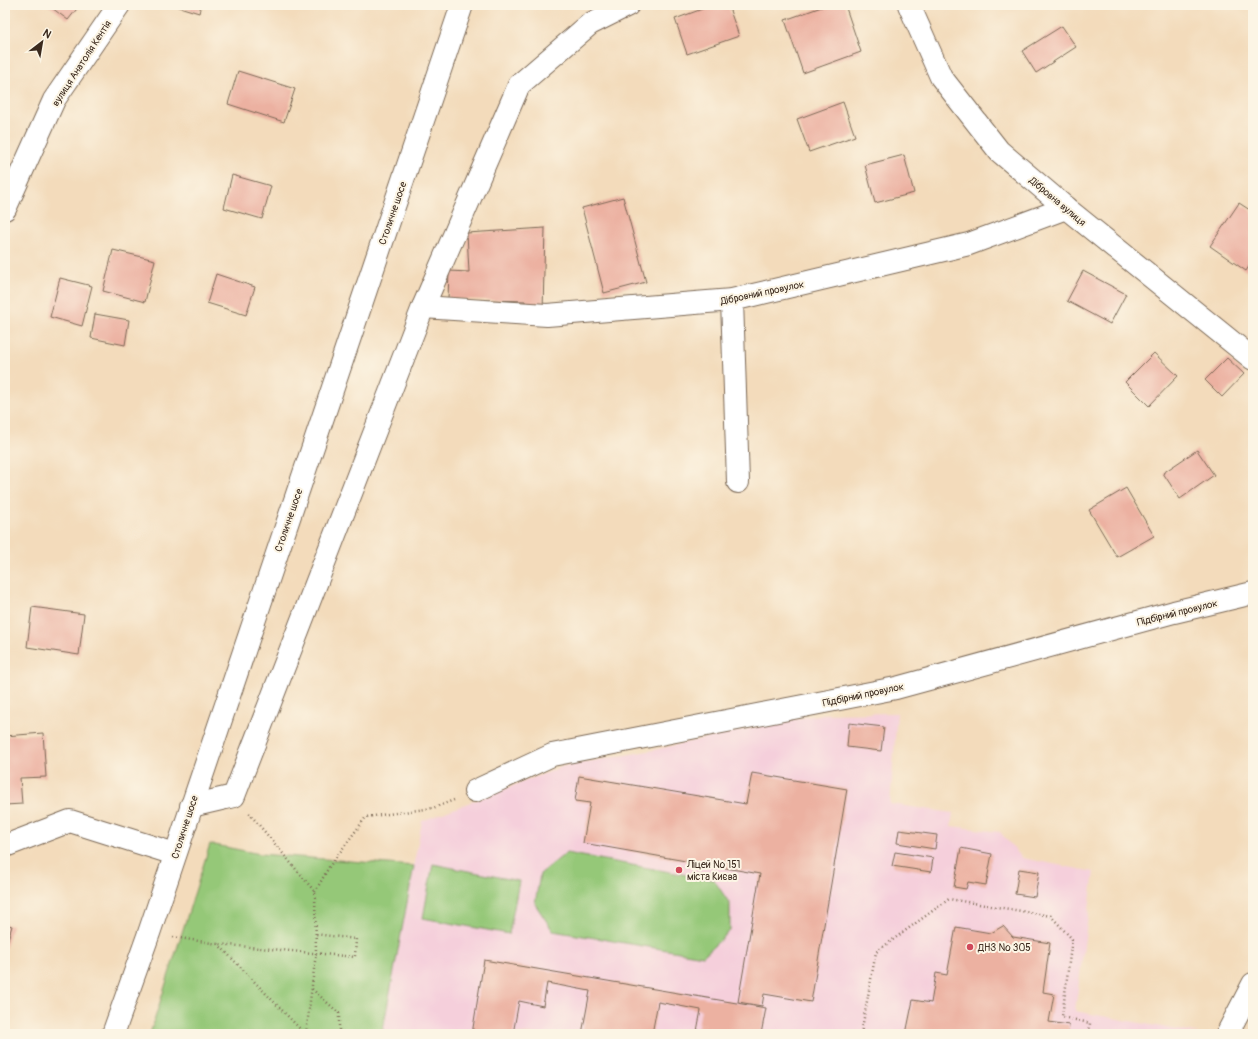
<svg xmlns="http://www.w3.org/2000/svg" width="1258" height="1039" font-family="Pangolin,sans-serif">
	<rect width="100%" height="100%" fill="#fcf5e5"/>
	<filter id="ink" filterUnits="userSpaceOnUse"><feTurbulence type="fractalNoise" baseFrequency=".025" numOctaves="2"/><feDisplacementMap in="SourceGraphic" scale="8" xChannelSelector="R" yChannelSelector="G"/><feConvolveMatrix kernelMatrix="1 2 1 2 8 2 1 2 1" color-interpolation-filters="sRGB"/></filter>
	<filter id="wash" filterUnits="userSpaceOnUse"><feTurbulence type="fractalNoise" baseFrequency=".012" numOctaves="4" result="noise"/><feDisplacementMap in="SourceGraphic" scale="16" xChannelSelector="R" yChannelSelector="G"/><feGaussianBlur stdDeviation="0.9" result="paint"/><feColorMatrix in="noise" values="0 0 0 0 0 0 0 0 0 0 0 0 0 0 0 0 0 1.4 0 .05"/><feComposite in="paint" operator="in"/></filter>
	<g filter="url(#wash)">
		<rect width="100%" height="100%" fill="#f3dbbb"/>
		<path fill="#f5cfdb" d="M897,713L890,804L953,813L951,826L1000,832L1022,858L1094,872L1075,1011L1200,1034H382L422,821L564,766L654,750L763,725L823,714Z"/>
		<g fill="#95c878" stroke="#68794b">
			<path d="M210,844L260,854L414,866L382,1034H150Z"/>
			<path d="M566,853L714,880L730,904V931L703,956L553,931L535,904L540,874Z"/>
			<path d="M433,864L519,881L509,934L423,918Z"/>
		</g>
		<g id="blocks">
			<g fill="#ecb1a1">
				<path d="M48,5H80L68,20Z"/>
				<path d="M173,5H201L199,13Z"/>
				<path d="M713,5H728L739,36L687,54L675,19Z"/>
				<path d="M827,5H845L861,52L803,73L785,20Z"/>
				<path d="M1062,26L1076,47L1036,73L1022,51Z"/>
				<path d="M238,71L295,89L284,122L228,104Z"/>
				<path d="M843,102L855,136L809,152L797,119Z"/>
				<path d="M904,155L914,193L875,203L865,165Z"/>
				<path d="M232,175L271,186L262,219L224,208Z"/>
				<path d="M623,197L646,282L604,293L582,208Z"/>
				<path d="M1239,203L1253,212V260L1246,271L1210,246Z"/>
				<path d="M545,228L543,311L525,310V301L448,299L449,271L469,272L467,233Z"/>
				<path d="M113,250L155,260L145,302L103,291Z"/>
				<path d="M1083,271L1126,294L1110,324L1067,301Z"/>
				<path d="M216,274L255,287L246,315L207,303Z"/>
				<path d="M60,278L92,286L82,326L50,317Z"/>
				<path d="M95,314L129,320L125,345L91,338Z"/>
				<path d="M1154,353L1178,376L1149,406L1125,382Z"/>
				<path d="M1227,358L1244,374L1222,397L1205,380Z"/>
				<path d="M1197,450L1214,475L1180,499L1163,473Z"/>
				<path d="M1126,488L1154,536L1117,557L1089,510Z"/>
				<path d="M32,607L84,614L79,655L27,647Z"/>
				<path d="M849,723L884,727L881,751L847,747Z"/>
				<path d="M43,733L46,777L20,778L22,804L5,805V736Z"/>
				<path d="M752,773L847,789L811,1002L764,994L762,1006L738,1002L760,874L583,843L590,803L575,801L579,776L746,804Z"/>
				<path d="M899,830L937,835L935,849L897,843Z"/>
				<path d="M961,848L992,854L986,885L968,882L966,889L954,887Z"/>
				<path d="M895,852L933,858L931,872L892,866Z"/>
				<path d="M1019,869L1039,872L1035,897L1015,894Z"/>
				<path d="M5,924L12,926L5,949Z"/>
				<path d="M1003,926L1013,937L1050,943L1043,992L1054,994L1049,1022L1069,1025L1068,1034H906L913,1000L931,1003L936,973L947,975L956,927L991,933Z"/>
				<path d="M484,960L766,1008L761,1034H713L697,1031L701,1010L658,1002L652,1034H582L590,991L547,983L543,1006L519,1001L513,1034H472Z"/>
			</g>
		</g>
	</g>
	<g filter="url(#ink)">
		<use href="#blocks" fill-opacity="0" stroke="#7b6855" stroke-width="1"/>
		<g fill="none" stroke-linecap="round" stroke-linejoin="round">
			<g stroke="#7b6855" stroke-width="24">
				<g id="minor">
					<path d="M909,5L941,77L999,151L1066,208L1253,359"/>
					<path d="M5,209L54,100L119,5"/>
					<path d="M732,300L738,482"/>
					<path d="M423,307L547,315L732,300L969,244L1066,208"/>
					<path d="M475,791L552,755L896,688L1174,612L1253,593"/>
					<path d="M191,806L234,796L423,307L519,85L590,24L628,5"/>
					<path d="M5,846L70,821L175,854"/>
					<path d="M1227,1034L1253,984"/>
				</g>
			</g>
			<g stroke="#7b6855" stroke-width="24">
				<path id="major" d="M113,1034L149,933L462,5"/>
			</g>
			<g stroke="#7b6855" stroke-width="2.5" stroke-dasharray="1 3" stroke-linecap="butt">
				<path d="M249,813L315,892L316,953L306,1034"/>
				<path d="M315,892L329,867L366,817L433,808L454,800"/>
				<path d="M173,937L218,944L355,957L356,939L315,934"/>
				<path d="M218,944L305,1034"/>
				<path d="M312,989L339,1013V1034"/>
				<path d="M861,1034L876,952L949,899L1051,916L1072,939L1062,1017L1090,1023L1089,1034"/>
			</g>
			<use href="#minor" stroke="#fff" stroke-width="22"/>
			<use href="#major" stroke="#fff" stroke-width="22"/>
		</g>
	</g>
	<g fill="#d1495b" stroke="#fcf5e5" stroke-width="1.5">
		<circle cx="679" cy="870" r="4"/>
		<circle cx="970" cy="947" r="4"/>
	</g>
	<g text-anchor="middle" stroke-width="4" stroke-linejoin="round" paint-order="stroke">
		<g font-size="10" fill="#3b2a1e" stroke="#fcf5e5">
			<text transform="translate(81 63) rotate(-57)" y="4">вулиця Анатолія Кентія</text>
			<text transform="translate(1058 201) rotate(40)" y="4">Дібровна вулиця</text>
			<text transform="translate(392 213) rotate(-71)" y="4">Столичне шосе</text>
			<text transform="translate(762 292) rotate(-12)" y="4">Дібровний провулок</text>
			<text transform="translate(288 520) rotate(-71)" y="4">Столичне шосе</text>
			<text transform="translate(1177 612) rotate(-14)" y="4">Підбірний провулок</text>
			<text transform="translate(863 694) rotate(-12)" y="4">Підбірний провулок</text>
			<text transform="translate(184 827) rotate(-72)" y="4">Столичне шосе</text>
		</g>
		<g font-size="10" fill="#3b2a1e" stroke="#fcf5e5" text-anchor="start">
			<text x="687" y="868">Ліцей № 151<tspan x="687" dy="12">міста Києва</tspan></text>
			<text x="978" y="951">ДНЗ № 305</text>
		</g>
	</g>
	<rect width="1258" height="1039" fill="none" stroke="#fcf5e5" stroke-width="20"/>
	<g transform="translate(42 42) rotate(31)" stroke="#fcf5e5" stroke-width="3" paint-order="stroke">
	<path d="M0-3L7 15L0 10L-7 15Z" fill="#3b2a1e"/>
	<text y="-6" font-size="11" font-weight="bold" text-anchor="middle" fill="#3b2a1e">N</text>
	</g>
</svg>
